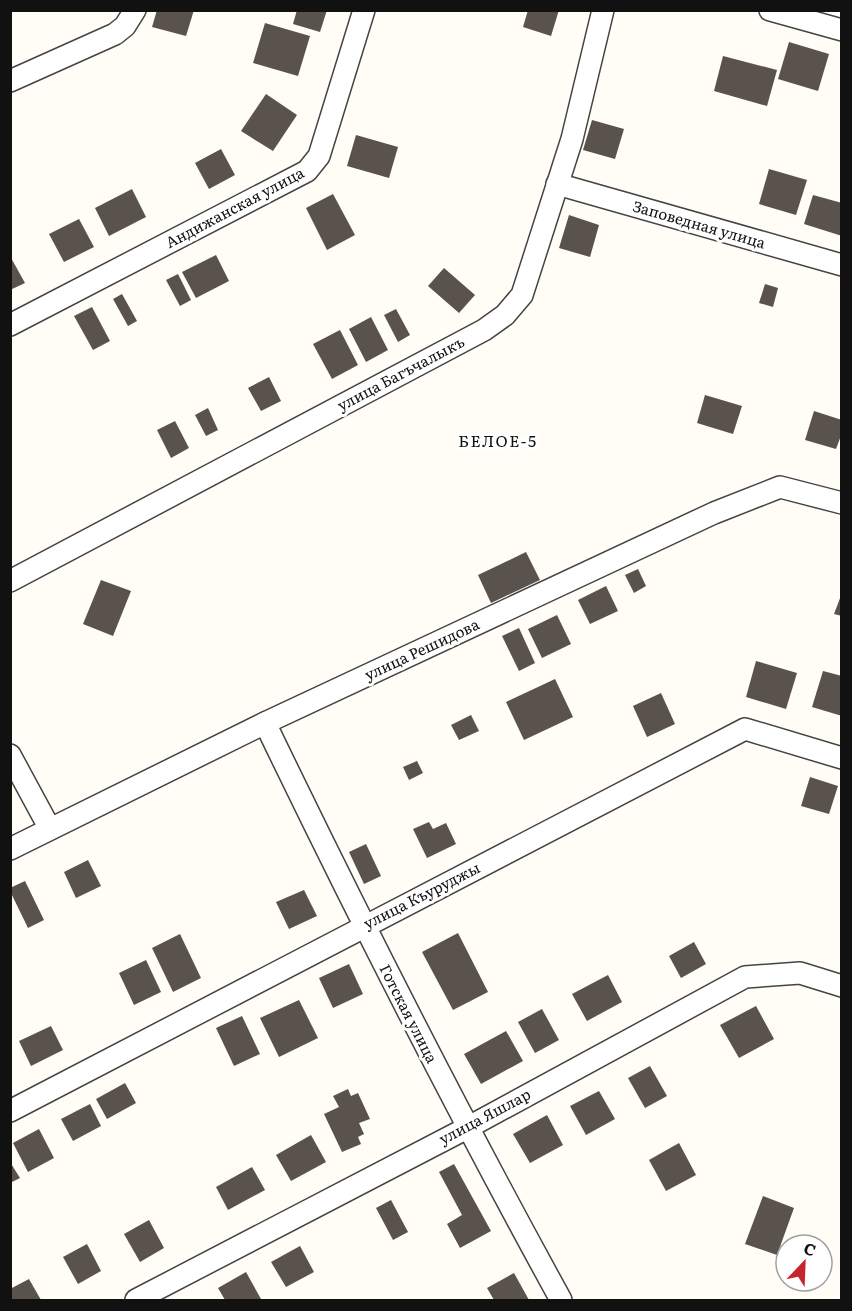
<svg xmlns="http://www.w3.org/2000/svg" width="852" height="1311" font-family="Literata,serif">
	<rect width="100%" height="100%" fill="#fffdf5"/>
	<g fill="#5a524d">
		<path d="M157,10H194L186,36L152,27Z"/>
		<path d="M297,10H327L320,32L293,24Z"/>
		<path d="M528,10H559L551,36L523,27Z"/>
		<path d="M265,23L310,36L298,76L253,63Z"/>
		<path d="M789,42L829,54L818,91L778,79Z"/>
		<path d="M723,56L777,70L767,106L714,91Z"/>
		<path d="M266,94L297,115L273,151L241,131Z"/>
		<path d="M592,120L624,129L615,159L583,150Z"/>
		<path d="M356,135L398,147L389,178L347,166Z"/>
		<path d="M221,149L235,175L209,189L195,163Z"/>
		<path d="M769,169L807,180L796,215L759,204Z"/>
		<path d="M132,189L146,217L109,236L95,208Z"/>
		<path d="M333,194L355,235L327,250L306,208Z"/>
		<path d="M813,195L842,203V236L804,224Z"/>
		<path d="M569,215L599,225L590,257L559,248Z"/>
		<path d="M79,219L94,247L64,262L49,234Z"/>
		<path d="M216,255L229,281L196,298L182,272Z"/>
		<path d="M10,256L25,283L10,290Z"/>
		<path d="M444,268L475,295L459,313L428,286Z"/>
		<path d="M178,274L191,300L180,306L166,280Z"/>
		<path d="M765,284L778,288L773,307L759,303Z"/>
		<path d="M122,294L137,321L128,326L113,299Z"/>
		<path d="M92,307L110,341L93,350L74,316Z"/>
		<path d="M396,309L410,335L398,342L384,315Z"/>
		<path d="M371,317L388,350L366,362L349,329Z"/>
		<path d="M340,330L358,365L332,379L313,344Z"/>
		<path d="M269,377L281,401L261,411L248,388Z"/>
		<path d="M705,395L742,406L733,434L697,423Z"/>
		<path d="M208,408L218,430L206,436L195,415Z"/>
		<path d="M814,411L842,420V433L836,449L805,440Z"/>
		<path d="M175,421L189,448L171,458L157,430Z"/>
		<path d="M526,552L540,580L491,603L478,575Z"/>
		<path d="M638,569L646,586L634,593L625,575Z"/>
		<path d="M101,580L131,591L113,636L83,624Z"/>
		<path d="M606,586L618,611L590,624L578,600Z"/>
		<path d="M842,593V616L834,614Z"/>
		<path d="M557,615L571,644L542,658L528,629Z"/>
		<path d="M519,628L535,663L519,671L502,636Z"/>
		<path d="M756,661L797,673L786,709L746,697Z"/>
		<path d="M823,671L842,676V716L812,707Z"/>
		<path d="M555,679L573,717L524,740L506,702Z"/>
		<path d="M661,693L675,724L647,737L633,706Z"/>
		<path d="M471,715L479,731L459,740L451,725Z"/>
		<path d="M417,761L423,773L409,780L403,767Z"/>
		<path d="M810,777L838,786L829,814L801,806Z"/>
		<path d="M429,822L433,829L446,823L456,844L427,858L413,829Z"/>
		<path d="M366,844L381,876L364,884L349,852Z"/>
		<path d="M88,860L101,886L76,898L64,872Z"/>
		<path d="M25,881L44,920L28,928L10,891V888Z"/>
		<path d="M304,890L317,916L289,929L276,902Z"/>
		<path d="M458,933L488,992L453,1010L422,952Z"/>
		<path d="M180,934L201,978L173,992L152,948Z"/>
		<path d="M694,942L706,964L681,978L669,956Z"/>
		<path d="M146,960L161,992L134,1005L119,973Z"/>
		<path d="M349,964L363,994L333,1008L319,978Z"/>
		<path d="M608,975L622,1002L587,1021L572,994Z"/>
		<path d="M299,1000L318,1038L279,1057L260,1018Z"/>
		<path d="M756,1006L774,1039L739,1058L720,1025Z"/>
		<path d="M542,1009L559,1040L535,1053L518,1022Z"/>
		<path d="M242,1016L260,1054L234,1066L216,1028Z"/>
		<path d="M51,1026L63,1050L31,1066L19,1041Z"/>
		<path d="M506,1031L523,1061L481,1084L464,1054Z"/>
		<path d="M650,1066L667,1096L645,1108L628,1078Z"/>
		<path d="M125,1083L136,1103L107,1119L96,1099Z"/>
		<path d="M348,1089L351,1096L358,1093L370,1119L359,1123L364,1134L358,1137L361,1144L342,1152L324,1114L339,1107L333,1096Z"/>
		<path d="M599,1091L615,1119L586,1135L570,1106Z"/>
		<path d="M90,1104L101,1126L73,1141L61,1119Z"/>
		<path d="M547,1115L563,1145L530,1163L513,1134Z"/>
		<path d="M39,1129L54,1158L28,1172L13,1143Z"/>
		<path d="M311,1135L326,1162L291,1181L276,1155Z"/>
		<path d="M679,1143L696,1175L666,1191L649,1160Z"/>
		<path d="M10,1162L20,1178L10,1183Z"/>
		<path d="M454,1164L491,1231L460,1248L447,1224L462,1215L439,1172Z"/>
		<path d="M252,1167L265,1190L228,1210L216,1187Z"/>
		<path d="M763,1196L794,1208L777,1255L745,1244Z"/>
		<path d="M391,1200L408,1232L393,1240L376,1208Z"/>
		<path d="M149,1220L164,1248L140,1262L124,1234Z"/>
		<path d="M87,1244L101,1271L78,1284L63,1257Z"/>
		<path d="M300,1246L314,1272L286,1287L271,1262Z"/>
		<path d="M246,1272L261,1299L225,1300L218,1288Z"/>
		<path d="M514,1273L529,1300H494L487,1288Z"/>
		<path d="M29,1279L41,1300H10V1289Z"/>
	</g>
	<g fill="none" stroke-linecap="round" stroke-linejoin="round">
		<g stroke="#444" stroke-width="24">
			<g id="minor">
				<path d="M770,10L842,30"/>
				<path d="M10,81L115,34L125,26L135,10"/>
				<path d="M557,184L842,265"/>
				<path d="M10,325L307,171L319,156L364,10"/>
				<path d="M10,581L484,330L505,315L522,295L572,139L603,10"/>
				<path d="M265,723C359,918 457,1111 561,1300"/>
				<path d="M10,755L50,829"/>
				<path d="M10,849L265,723L714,513L780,487L842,503"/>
				<path d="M10,1111L745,729L842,758"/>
				<path d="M136,1300L467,1128L745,977L800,973L842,986"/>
			</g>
		</g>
		<use href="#minor" stroke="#fff" stroke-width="21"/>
	</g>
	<g text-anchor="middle" stroke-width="6" stroke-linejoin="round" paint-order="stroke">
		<g font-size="15" fill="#111" stroke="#fff">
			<text transform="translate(235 208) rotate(-28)" y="5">Андижанская улица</text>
			<text transform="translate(699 225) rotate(16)" y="5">Заповедная улица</text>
			<text transform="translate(401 374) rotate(-28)" y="5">улица Багъчалыкъ</text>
			<text transform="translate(422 650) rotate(-25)" y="5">улица Решидова</text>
			<text transform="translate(422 896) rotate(-27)" y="5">улица Къуруджы</text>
			<text transform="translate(408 1014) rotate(63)" y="5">Готская улица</text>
			<text transform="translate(485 1117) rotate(-28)" y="5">улица Яшлар</text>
		</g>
		<g font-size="16" letter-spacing="1.5" fill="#111" stroke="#fff">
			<text x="498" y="447">БЕЛОЕ-5</text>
		</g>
	</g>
	<rect width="852" height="1311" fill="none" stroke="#111111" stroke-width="24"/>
	<g transform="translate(804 1263) rotate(23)"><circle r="28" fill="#ffffff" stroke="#a0a0a0" stroke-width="1.5"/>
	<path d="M0-4.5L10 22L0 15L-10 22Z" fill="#c4262e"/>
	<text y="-9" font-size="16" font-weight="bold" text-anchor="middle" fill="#111111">С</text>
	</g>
</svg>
